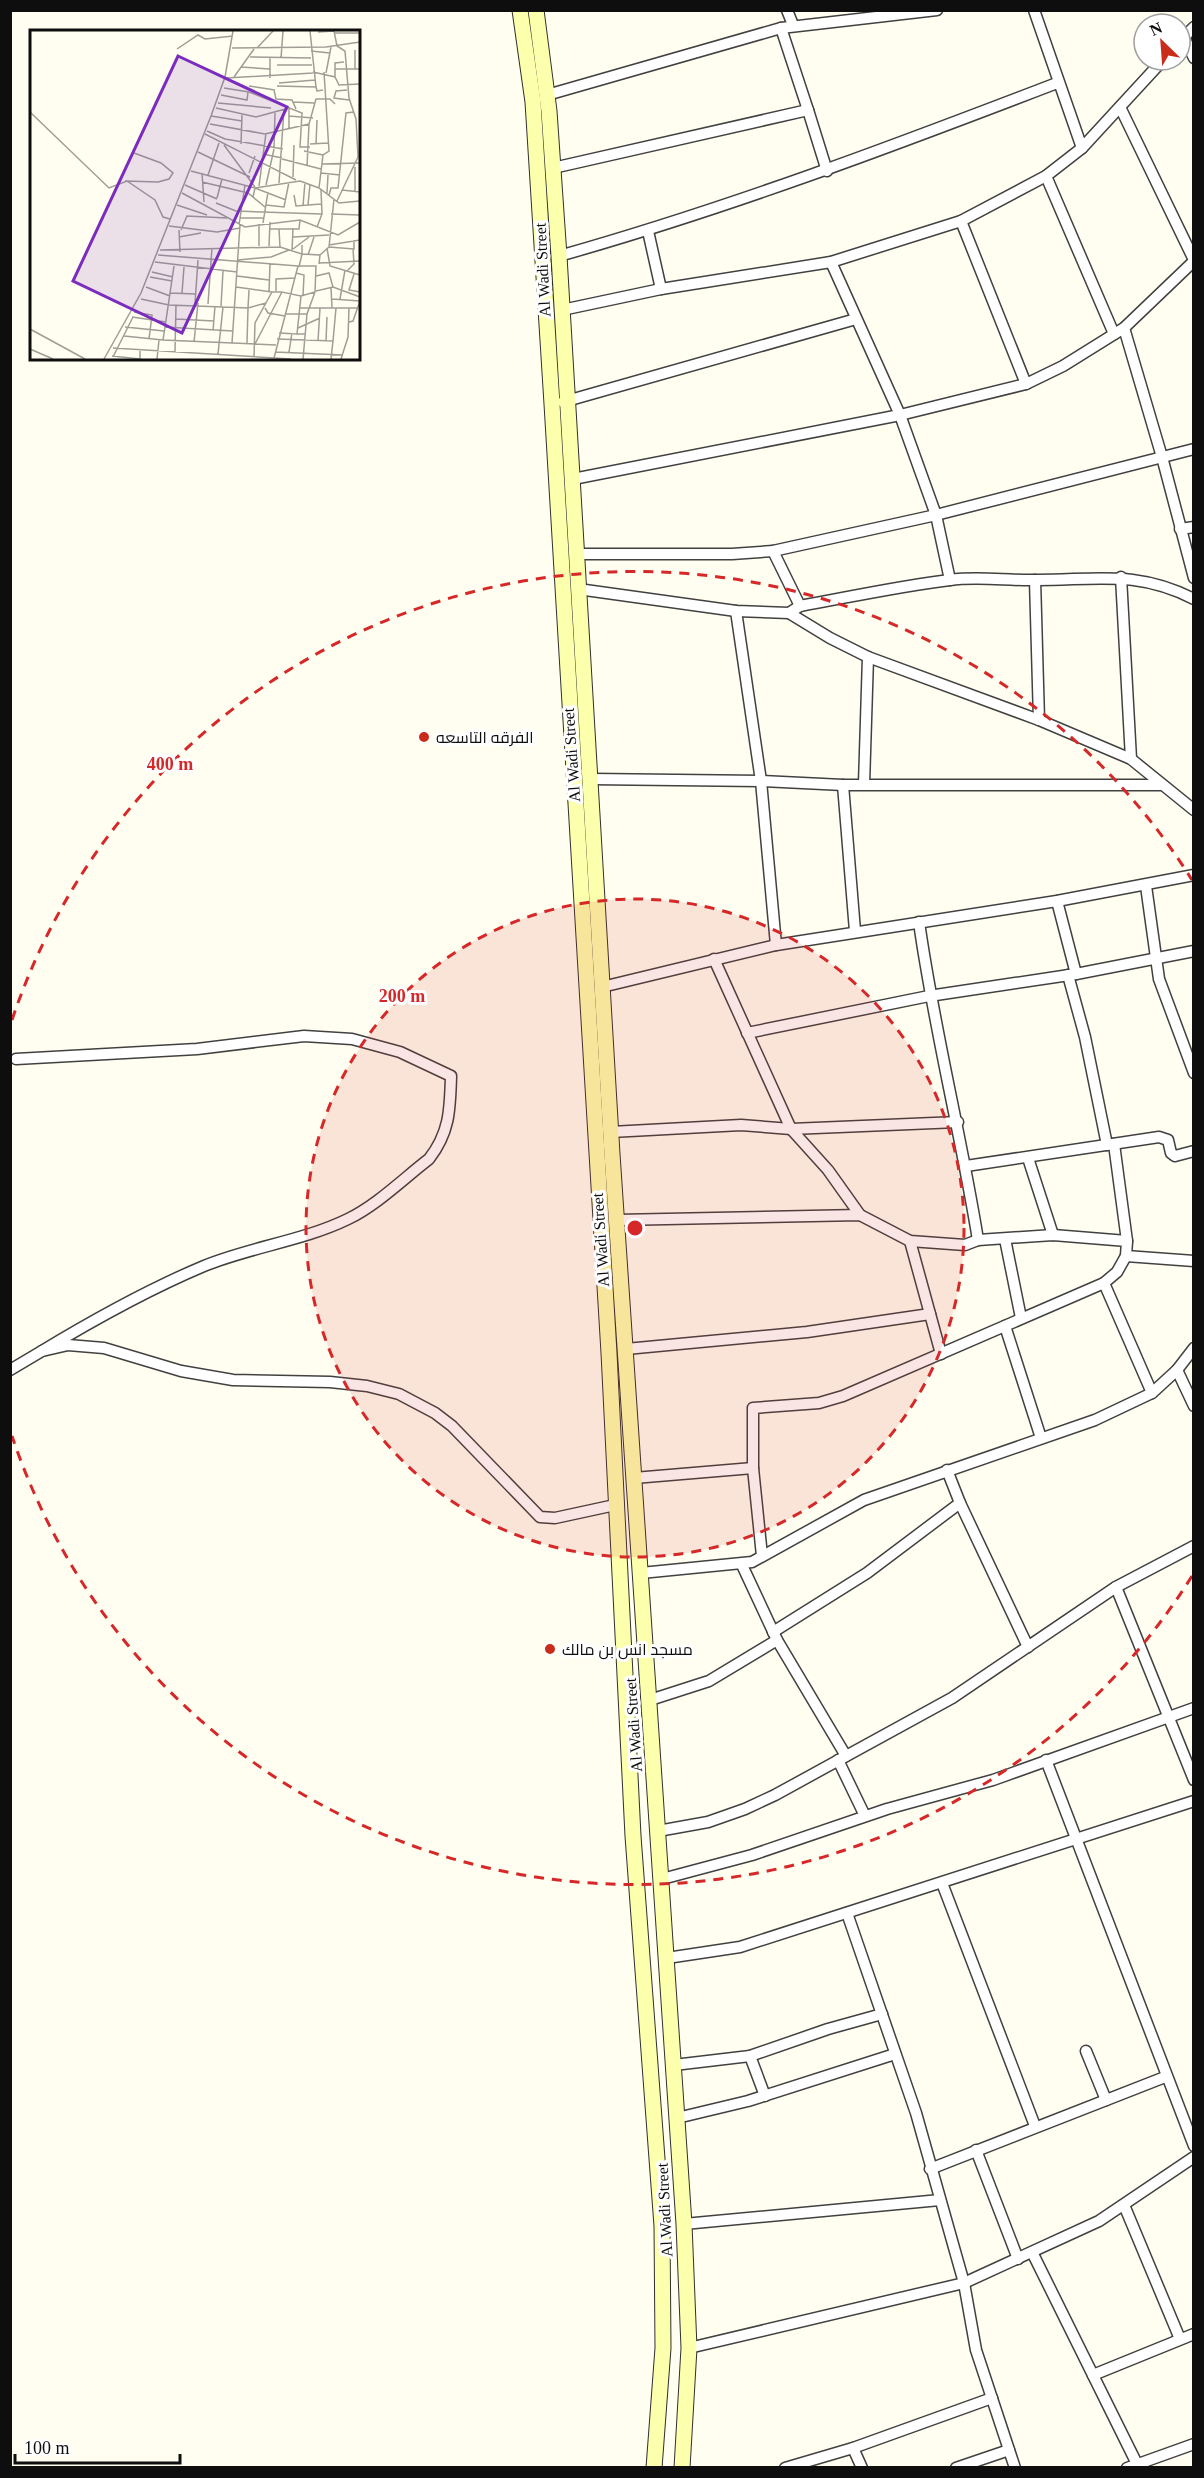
<svg xmlns="http://www.w3.org/2000/svg" width="1204" height="2478" font-family="'Times New Roman',Cairo,serif">
	<rect width="100%" height="100%" fill="#fffef0"/>
	<g fill="none" stroke-linecap="round" stroke-linejoin="round">
		<g stroke="#414141" stroke-width="13">
			<g id="street">
				<path d="M787,10L793,25"/>
				<path d="M1034,10L1082,148"/>
				<path d="M1184,37L1194,58"/>
				<path d="M1180,41L1194,27"/>
				<path d="M547,95L781,28L937,10"/>
				<path d="M1120,107L1194,260"/>
				<path d="M808,110L827,171"/>
				<path d="M553,168L808,110L781,28"/>
				<path d="M1046,176L1114,334"/>
				<path d="M961,221L1026,384"/>
				<path d="M648,231L661,289"/>
				<path d="M559,256C729,208 893,146 1057,83"/>
				<path d="M831,262L900,415L936,515L950,580"/>
				<path d="M562,310L661,289L831,262L961,221L1046,176L1082,148L1163,60"/>
				<path d="M1124,328L1162,457L1194,578"/>
				<path d="M563,402L856,319"/>
				<path d="M573,479L900,415L1026,384L1063,366L1124,328L1194,261"/>
				<path d="M1180,529L1194,527"/>
				<path d="M773,551L800,606"/>
				<path d="M577,554H732L773,551L936,515L1194,449"/>
				<path d="M1121,577L1131,759"/>
				<path d="M1035,580L1039,720"/>
				<path d="M578,589L736,611L789,613L800,606C850,597 900,586 950,580C979,576 1008,581 1037,580C1097,580 1137,570 1194,599"/>
				<path d="M736,611L761,781L776,945"/>
				<path d="M789,613L830,638L868,657L1039,720L1131,759L1194,810"/>
				<path d="M591,779L761,781L843,785H1160"/>
				<path d="M864,784L868,657"/>
				<path d="M843,785L855,931"/>
				<path d="M1146,886L1159,979L1194,1073"/>
				<path d="M1057,901L1076,974"/>
				<path d="M919,922C934,1029 961,1134 978,1240"/>
				<path d="M714,959L791,1129L828,1170L860,1215"/>
				<path d="M1068,975L1085,1037L1107,1145"/>
				<path d="M602,987L776,945L1057,901L1194,875"/>
				<path d="M747,1033L929,996L1076,974L1194,951"/>
				<path d="M16,1059L197,1049L304,1036L352,1039L400,1052L451,1076C450,1109 450,1132 429,1159C403,1179 377,1205 348,1219C303,1241 250,1247 204,1266C147,1290 95,1319 42,1351"/>
				<path d="M611,1132L741,1125L791,1129L958,1122"/>
				<path d="M1114,1144L1127,1241"/>
				<path d="M1028,1158L1053,1235"/>
				<path d="M966,1166L1159,1137L1168,1140L1171,1153L1175,1156L1194,1151"/>
				<path d="M617,1220L860,1215L910,1241L965,1245L978,1240L1053,1235L1127,1241L1126,1256L1194,1261"/>
				<path d="M1005,1239L1021,1318"/>
				<path d="M910,1241L941,1354"/>
				<path d="M1104,1283L1152,1393"/>
				<path d="M1005,1326L1041,1438"/>
				<path d="M626,1349L807,1332L930,1314"/>
				<path d="M10,1370L42,1351L68,1345L104,1348L181,1371L233,1380L330,1382L367,1386L399,1394L435,1413L452,1426L540,1517L555,1518L615,1505"/>
				<path d="M1177,1370L1194,1406"/>
				<path d="M947,1470L960,1503L1028,1647"/>
				<path d="M634,1478L753,1468"/>
				<path d="M762,1556L753,1468V1408L819,1403L843,1396L1104,1283L1117,1272L1126,1256"/>
				<path d="M742,1565L777,1640L846,1756"/>
				<path d="M641,1573L752,1562L864,1500L1095,1420L1152,1393L1177,1370L1194,1348"/>
				<path d="M1116,1587L1194,1780"/>
				<path d="M773,1632L867,1573L960,1503"/>
				<path d="M650,1700L709,1681L777,1640"/>
				<path d="M838,1760L865,1816"/>
				<path d="M1046,1760L1194,2146"/>
				<path d="M658,1831L708,1822L745,1809L775,1795L952,1698L1116,1587L1194,1546"/>
				<path d="M662,1879L752,1855L887,1809L993,1780L1194,1708"/>
				<path d="M942,1883L1035,2126"/>
				<path d="M847,1913L916,2113L964,2283L976,2350L1015,2468"/>
				<path d="M667,1958L740,1947L1194,1801"/>
				<path d="M1086,2051L1106,2100"/>
				<path d="M750,2056L765,2096"/>
				<path d="M674,2065L750,2056L828,2029L882,2014"/>
				<path d="M677,2118L748,2101L895,2054"/>
				<path d="M976,2150L1018,2259"/>
				<path d="M930,2169L1165,2077"/>
				<path d="M1124,2205L1180,2339"/>
				<path d="M684,2224L940,2200"/>
				<path d="M1032,2252L1139,2468"/>
				<path d="M689,2348L964,2283L1099,2221L1194,2157"/>
				<path d="M1093,2375L1194,2334"/>
				<path d="M853,2448L992,2398"/>
				<path d="M785,2468L853,2448L862,2468"/>
				<path d="M956,2468L1009,2450"/>
				<path d="M1127,2468L1194,2444"/>
			</g>
		</g>
		<g stroke="#303030" stroke-width="17">
			<g id="secondary">
				<path d="M520,10L533,102L552,404L609,1353L633,1836L662,2226L663,2348L654,2468"/>
				<path d="M536,10L549,111L559,256L612,1154L684,2224L689,2348L682,2468"/>
			</g>
		</g>
		<use href="#street" stroke="#fff" stroke-width="10"/>
		<use href="#secondary" stroke="#fcffab" stroke-width="15"/>
	</g>
	<circle cx="635" cy="1228" r="329" fill="#d62828" fill-opacity=".12"/>
	<g fill="none" stroke="#d62828" stroke-width="3" stroke-dasharray="10 8">
		<circle cx="635" cy="1228" r="329"/>
		<path d="M1192 1576A657 657 0 0 1 12 1436M12 1020A657 657 0 0 1 1192 880"/>
	</g>
	<g fill="#ca2c1a" stroke="#fff" stroke-width="2">
		<circle cx="424" cy="737" r="6"/>
		<circle cx="550" cy="1649" r="6"/>
	</g>
	<g text-anchor="middle" stroke-width="6" stroke-linejoin="round" paint-order="stroke">
		<g font-size="16" fill="#0e0e0e" stroke="#fff">
			<text transform="translate(542 270) rotate(-93)" y="6">Al Wadi Street</text>
			<text transform="translate(571 755) rotate(-94)" y="6">Al Wadi Street</text>
			<text transform="translate(600 1240) rotate(-94)" y="6">Al Wadi Street</text>
			<text transform="translate(633 1725) rotate(-94)" y="6">Al Wadi Street</text>
			<text transform="translate(664 2210) rotate(-93)" y="6">Al Wadi Street</text>
		</g>
		<g font-size="16" fill="#0e0e0e" stroke="#fff" text-anchor="start">
			<text x="436" y="743">الفرقه التاسعه</text>
			<text x="562" y="1655">مسجد انس بن مالك</text>
		</g>
	</g>
	<g transform="translate(30 30)">
		<rect width="330" height="330" fill="#fffef0"/>
		<path fill="none" stroke="#9f9e96" stroke-width="1.5" d="M280,1L286,57L287,61L293,60M288,2L304,1L307,16L315,21L319,68L326,89L328,127L307,171M305,3H330M202,18L296,17L330,12M227,18L243,1M147,19L168,5L175,9L203,6M325,20V39M281,21L300,23M220,27L281,28M251,28L253,1M247,35H282M211,37L240,39M305,39H330M283,42L305,47L309,55L330,54M296,43L301,17M204,47L224,19M305,47V33L314,32M197,48L283,43M240,48V28M249,53L285,50M219,56L245,60M247,56L286,57M194,58L219,62L272,83L270,117H280M244,60L246,69L262,70L266,79M317,60L306,61L304,68L319,70M191,65L217,70L218,62M263,72L284,73M188,73L241,78M186,78L226,87L259,78M0,82L79,158L97,151L125,170L133,187L140,189M181,86L212,91M259,86L283,88M180,94L235,104L279,94L286,69H300L305,74M259,99V77M177,101L195,109L253,119M175,104L266,150M211,114L212,85M280,114L298,113M286,114L287,90M194,115L225,157M244,118L245,83M274,121L293,125M168,122L220,147M233,124L252,128M252,129L291,139M292,134L330,133M277,137L279,94M161,141L225,158L270,151L289,158L309,173L330,171M172,143L174,172M219,143L225,126M291,143L310,145M178,145L189,113M263,147L264,115M95,151L128,152L139,149L143,143L131,133L104,123M172,152L218,163L235,177M249,153L254,79M155,155L187,169M236,155L244,119M229,156L236,103M289,158L293,125L299,121L294,42M312,160L330,162M325,162V137M152,163L215,197L270,190L308,205L330,192M297,163L298,145M264,165L266,176L291,174M299,165L301,158H308L316,83L324,82M223,167L225,158L256,170M187,168L192,149M186,173L206,181L292,184M147,175L177,185M236,175L254,177L259,152M278,175L280,154M273,176L275,152M301,184L330,185M210,188H234M233,193L238,162M209,195L215,155M139,196L187,202L210,198M287,197L292,184L291,160M240,199H269L270,190M249,199L250,217M149,200L150,222M151,200L157,186L197,188M149,207L171,203M263,207L299,205M272,215V224L290,225L289,234M299,215L330,210M229,216V194M239,216L240,192M299,217L304,169M297,218L300,236L330,245M263,219L279,207M130,220L250,217L272,224L269,237M262,221L263,198M128,225L268,236M278,225L284,207M290,225L299,217L324,219V210M208,230L241,227L259,220M125,232L207,242M289,233L330,231M317,241L324,234L323,219M122,242L143,247M266,243L274,245L273,266M324,244L319,260L330,262M207,246L239,250M286,246L299,243L303,257M120,247L142,251M116,257L140,266M206,257L242,262M301,257L302,278M219,260L218,278L236,273M246,261V249L265,248M286,261L303,257L330,267M239,262L240,233M140,263L166,264M152,263L154,237M111,269L139,275L193,277M302,269L330,271M310,269L315,240M165,273L168,230M178,274L182,218M191,276L193,241M235,278L238,283L255,286M270,278H327M104,282L122,285L119,309M256,284H277M102,287L136,292M146,289L184,291M319,292L323,291L330,271M95,297L134,301M135,297L144,236M268,298L290,288M0,299L55,329M183,301L185,276M203,301L135,297L133,310L246,315M249,303L267,304M94,306L133,310M247,309L303,311L301,329M288,311L290,278M296,311L297,287M303,311L306,278M164,312L168,273M202,313L210,195M225,314L252,262L271,266L267,304H275M83,318L261,329M0,319L23,329M145,322L146,275M245,322L313,325M259,322L262,303M188,324L193,277L218,278L217,313M82,326L110,329V321M83,327L103,287M224,327L225,293L242,262H252M244,328L268,236H286L285,262L271,266M74,329L111,263L181,86L195,47L203,1M127,329L129,310M273,329L277,284L285,262M311,329L318,307L319,278"/>
		<path fill="#7b2cbf" fill-opacity="0.15" stroke="#7b2cbf" stroke-width="3" d="M148,26L257,77L152,303L43,251Z"/>
		<rect width="330" height="330" fill="none" stroke="#0e0e0e" stroke-width="3"/>
	</g>
	<circle cx="635" cy="1228" r="9" fill="#d62828" stroke="#fff" stroke-width="3"/>
	<g font-size="18" text-anchor="middle" font-weight="bold" fill="#d62828" stroke="#fff" stroke-width="6" stroke-linejoin="round" paint-order="stroke">
		<text x="170" y="770">400 m</text>
		<text x="402" y="1002">200 m</text>
	</g>
	<rect width="1204" height="2478" fill="none" stroke="#0e0e0e" stroke-width="24"/>
	<g transform="translate(1162 42) rotate(335)"><circle r="28" fill="#ffffff" stroke="#9f9f9f" stroke-width="1.5"/>
	<path d="M0-4.5L10 22L0 15L-10 22Z" fill="#ca2c1a"/>
	<text y="-9" font-size="16" font-weight="bold" text-anchor="middle" fill="#0e0e0e">N</text>
	</g>
	<path d="M15 2454v9h165v-9" fill="none" stroke="#0e0e0e" stroke-width="3"/>
	<text x="24" y="2454" font-size="18" fill="#0e0e0e" stroke="#ffffff" stroke-width="4.5" paint-order="stroke">100 m</text>
</svg>
